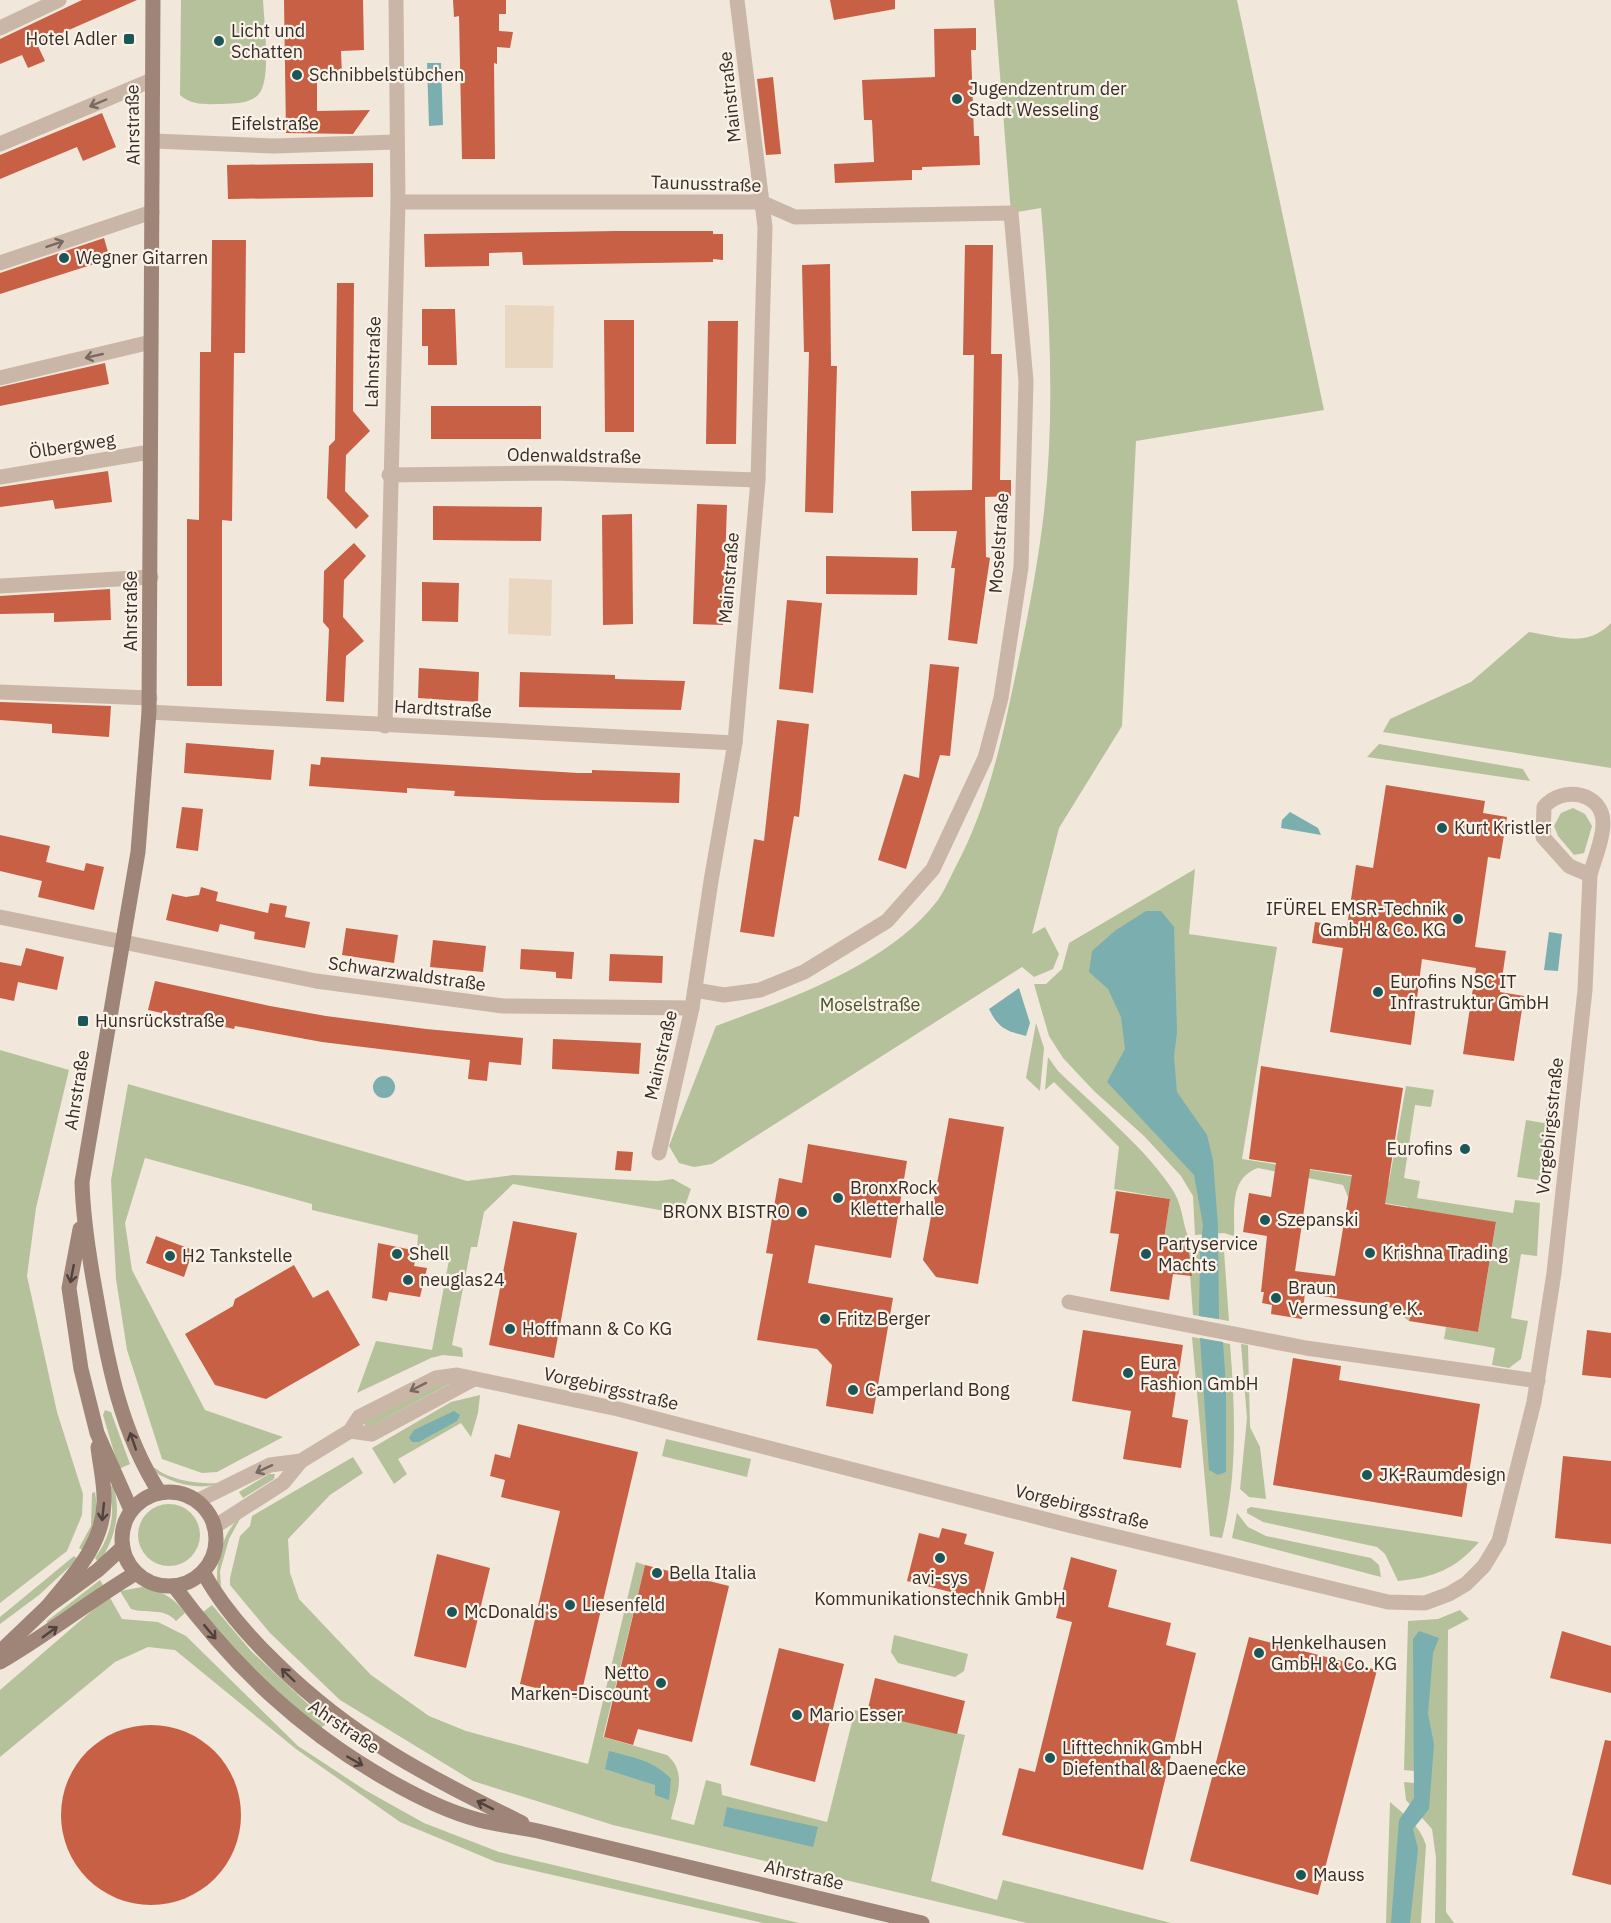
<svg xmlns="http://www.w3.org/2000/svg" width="1611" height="1923" font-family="'IBM Plex Sans',sans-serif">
	<rect width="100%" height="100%" fill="#f2e7db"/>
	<g fill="#b5c19b">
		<path d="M181,0H263C264,20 272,82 258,95C249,104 235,103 223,104C207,104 192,106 180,95Z"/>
		<path d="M994,0H1237L1324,410L1136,441L1122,726L1059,828L1032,934L1045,927L1059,954L1053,969L1034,977L1022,967L712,1164L694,1167L679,1163L669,1146L716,1026C791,998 887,966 938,900C944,891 949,880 954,870C981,820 996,766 1008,710C1021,650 1034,589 1042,528C1056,423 1050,313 1041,208L1011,213Z"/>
		<path d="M1611,623V768L1383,732L1390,719L1471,682L1529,632C1560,637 1587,648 1611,623Z"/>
		<path d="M1379,744L1523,769L1530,781L1367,757Z"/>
		<path d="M1573,808L1585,814L1592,826L1584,853L1574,855L1558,836L1554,826L1561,813Z"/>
		<path d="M1195,869L1189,934L1277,947L1242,1159L1389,1182L1406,1086L1434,1090L1431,1107L1415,1105L1404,1178L1420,1181L1417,1198L1513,1213L1515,1200L1540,1203L1537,1256L1521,1254L1511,1318L1528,1321L1521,1359L1509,1368L1492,1365L1495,1348L1444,1339L1446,1327L1478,1332L1496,1223L1427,1211L1409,1321L1391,1308L1408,1207L1348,1197L1343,1185L1258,1168C1229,1178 1235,1210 1234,1236L1224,1233L1195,1235L1193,1196L1181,1176L1144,1136L1094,1091L1063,1058L1049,1036L1034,984H1046L1062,969L1069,943Z"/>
		<path d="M1036,1023L1044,1048L1040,1091L1026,1078Z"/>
		<path d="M0,1050L69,1070L36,1208L27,1276L57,1412L83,1494L82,1515L67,1551L0,1603Z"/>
		<path d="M1048,1057L1058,1071C1094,1106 1148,1150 1174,1192C1184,1209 1182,1229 1192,1244L1224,1251L1229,1321L1193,1315L1188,1246L1164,1239L1170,1199L1114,1189L1119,1147L1054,1082L1045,1090Z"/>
		<path d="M128,1084L467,1181L513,1175L658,1181L673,1179L691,1189L682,1214L513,1184L484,1212L477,1247H471L452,1345L462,1348L463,1357L443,1355L431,1358L357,1393L376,1341L432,1350L450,1255L417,1251L418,1235L312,1210V1204L145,1158L125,1223L132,1270L205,1410L283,1437L217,1472L202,1473L162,1459L127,1350L116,1279L111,1180Z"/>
		<path d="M1547,1105L1555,1106L1544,1181L1517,1177L1526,1120L1544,1123Z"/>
		<path d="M1192,1337L1230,1344C1235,1408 1238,1475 1222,1538L1210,1536Z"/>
		<path d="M1241,1344L1248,1345L1250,1427L1260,1447L1266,1499L1249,1497L1240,1489L1247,1418Z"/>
		<path d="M456,1380L368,1428L363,1423L435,1383Z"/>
		<path d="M480,1395L478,1413L471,1437L461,1423L398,1459L407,1474L394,1484L372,1448L451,1402Z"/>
		<path d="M105,1410L111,1412L130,1464L119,1469L103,1415Z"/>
		<path d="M666,1439L751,1459L747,1477L662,1456Z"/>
		<path d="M353,1457L363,1473L330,1495L288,1539L290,1573L299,1599L371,1675L429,1716L466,1731L588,1764L636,1562L645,1565L603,1737L667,1755C688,1773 676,1796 671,1819L694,1825L706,1780L721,1784L722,1795L827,1822L855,1710L965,1735L931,1881L997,1900L1003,1880L1171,1923H1027L613,1825L473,1781L340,1700L270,1633L230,1585V1578L240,1536L250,1526L252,1516Z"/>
		<path d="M150,1468H155C171,1481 200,1484 219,1483C200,1492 166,1482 150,1468Z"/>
		<path d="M269,1474H275L274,1479L243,1498L239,1492Z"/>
		<path d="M113,1485C122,1512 115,1539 99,1563L95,1558C111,1536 116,1513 109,1487Z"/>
		<path d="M95,1492C99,1513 94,1532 84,1551L79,1548L91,1526L92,1493Z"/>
		<circle cx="169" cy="1535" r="31"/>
		<path d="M1251,1507L1479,1542C1456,1569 1433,1578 1398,1581L1385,1554L1377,1547L1263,1522L1247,1513V1509Z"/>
		<path d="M1237,1513L1248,1527L1266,1536L1371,1558L1379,1565L1381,1577L1232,1538Z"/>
		<path d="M241,1517L229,1539L220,1571L221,1588L218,1589C214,1568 222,1530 241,1517Z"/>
		<path d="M74,1556L78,1559L39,1595L0,1624V1617Z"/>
		<path d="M100,1580L103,1585L48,1626L47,1621Z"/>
		<path d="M142,1587C160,1590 175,1598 185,1613L176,1621C164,1607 146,1614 131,1609L120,1591Z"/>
		<path d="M109,1596L122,1619L158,1622L186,1636L298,1746L365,1790L424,1823L499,1852L799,1923H763L496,1862L400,1822L296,1749L175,1650L148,1647L115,1662L0,1757V1690Z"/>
		<path d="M212,1605L251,1651L324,1719L325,1725L318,1729L254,1674L203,1612Z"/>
		<path d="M1460,1610L1469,1619L1448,1630L1446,1912L1454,1923H1435L1436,1858L1432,1829L1406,1800L1404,1782L1414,1783V1771L1404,1770L1408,1621L1438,1619Z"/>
		<path d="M894,1635L968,1654L964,1671L955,1677L898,1663L891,1652Z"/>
		<path d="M1390,1802C1405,1815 1420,1826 1426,1845L1421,1923H1386Z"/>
	</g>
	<g fill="#ead7c2">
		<path d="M505,305L554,306L553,368H505Z"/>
		<path d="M509,578L552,580L551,636L508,634Z"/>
	</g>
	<g fill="#7aaeaf">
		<path d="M427,63H441L443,125L429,126Z"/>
		<path d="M1290,812L1318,828L1321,835L1281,828L1282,820Z"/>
		<path d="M1146,911H1161L1174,927L1177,1032L1174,1057L1177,1092L1207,1135L1213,1160L1218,1226L1219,1319L1199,1316L1200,1254L1203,1225L1194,1175L1107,1082L1125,1049L1121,1017L1108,989L1089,972L1092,951L1116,930Z"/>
		<path d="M1549,932L1562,934L1558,971L1544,970Z"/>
		<path d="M1019,988L1030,1023L1026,1036C1006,1031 998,1028 989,1009Z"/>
		<circle cx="384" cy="1087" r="11"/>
		<path d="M1200,1338L1223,1342L1226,1387V1472L1218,1475L1209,1470Z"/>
		<path d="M454,1411L460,1415L457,1421L419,1442H412L409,1438L414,1430Z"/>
		<path d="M1419,1631L1439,1638L1433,1653L1428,1714L1434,1744L1429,1809L1413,1829L1418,1849L1410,1923H1391L1399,1820L1414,1798L1413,1639Z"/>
		<path d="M609,1751C632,1757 655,1761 671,1779L669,1800L655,1795V1785L605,1769Z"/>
		<path d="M727,1807L818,1827L813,1847L723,1826Z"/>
	</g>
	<g fill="#c76044" fill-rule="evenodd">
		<path d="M82,0H137L37,44L45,61L28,68L22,55L0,64V39Z"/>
		<path d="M284,0H363L364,50L341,51L342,76H317V111L370,110L353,134L286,133Z"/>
		<path d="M453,0H506V14H499V31L513,32L510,48L497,47V64L494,63L495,159H462L459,16L454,17Z"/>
		<path d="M830,0H895V9L834,20Z"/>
		<path d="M976,28V50H971L974,136H979L980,165L922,167V170H912V180L835,183L834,164L874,162L872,120H864L862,80L935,77L934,29Z"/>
		<path d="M773,77L781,154L766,155L757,79Z"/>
		<path d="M102,113L116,147L83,161L77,147L0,179V155Z"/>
		<path d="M373,163V197L228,199L227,165Z"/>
		<path d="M616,231H713V234H723V260L713,259V262L523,265L522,252L489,253V266L425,267L424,234Z"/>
		<path d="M104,238L110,259L0,294V273Z"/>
		<path d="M212,240H246L245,353H234L232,521L222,520V686H187V519L199,520L200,352H211Z"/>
		<path d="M965,245H993L991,354H1002L1000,480H1011V496L985,497L986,557L990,558L977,644L948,640L955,568H951L957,531H912L911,491L972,490L974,355H963Z"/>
		<path d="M830,264L831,366H837L833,513L805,512L809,352H804L802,265Z"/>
		<path d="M337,283H354L353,411L370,431L346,455L345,491L369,516L356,529L327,498L329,446L335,440Z"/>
		<path d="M422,309H455L457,365H428V346H422Z"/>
		<path d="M604,320H634V432H605Z"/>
		<path d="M708,321H738L736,444H706Z"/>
		<path d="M105,363L109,384L0,406V387Z"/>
		<rect x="431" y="406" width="110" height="33"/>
		<path d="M108,471L112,502L55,509L53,500L0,507V487Z"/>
		<path d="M697,504L727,505L723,625L693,624Z"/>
		<path d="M433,506L542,507L541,541L433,540Z"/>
		<path d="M632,514L633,624L603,625L602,515Z"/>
		<path d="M354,543L366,556L344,580L343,617L364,641L346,656L344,702L326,701L329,629L323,622L324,571Z"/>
		<path d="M826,556L918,558L917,595L826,594Z"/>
		<path d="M422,582L459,583L458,622L422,621Z"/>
		<path d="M110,589L111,620L54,622V613L0,614V596Z"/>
		<path d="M787,600L822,603L813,693L779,689Z"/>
		<path d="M930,664L959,667L950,756L940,755L906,869L878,860L904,774L919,778Z"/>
		<path d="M419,668L479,672L478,702L418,698Z"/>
		<path d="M520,672L615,675V679L685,681L681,710L519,707Z"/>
		<path d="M0,702L111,706L109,737L52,733V724L0,720Z"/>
		<path d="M777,720L809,724L799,817L794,816L774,937L740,932L754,839L764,841Z"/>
		<path d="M186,743L274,750L271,780L184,773Z"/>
		<path d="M321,757L578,773H592V770L680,773L679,803L542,800L454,796L455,791L407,788V793L309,786L311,764L320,765Z"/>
		<path d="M1386,785L1485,801L1483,813L1507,817L1500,859L1488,857L1475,947L1506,951L1500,992L1524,996L1514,1061L1463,1054L1476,968L1422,959L1411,1045L1330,1032L1343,948L1312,943L1315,922L1347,927L1356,865L1373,868Z"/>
		<path d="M182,807L203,809L198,851L176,848Z"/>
		<path d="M0,835L50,846L46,862L84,871L86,863L104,867L94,910L38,897L42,881L0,871Z"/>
		<path d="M201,887L218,892L216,901L268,913L270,903L287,906L285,917L310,922L305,948L254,939L255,932L220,924L218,932L166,920L172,894L186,897L199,895Z"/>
		<path d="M346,928L398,935L394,963L342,955Z"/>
		<path d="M433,940L486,946L483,972L430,967Z"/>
		<path d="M26,948L64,957L57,990L18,982L14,1001L0,998V962L21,966Z"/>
		<path d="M521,949L574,952L572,979L556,978V972L520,969Z"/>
		<path d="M610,954L663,956L662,983L609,981Z"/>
		<path d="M155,981L270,1006L326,1016L426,1029L523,1038L521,1065L489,1062L487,1081L468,1079L470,1060L322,1042L235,1026L234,1029L148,1010Z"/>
		<path d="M553,1039L641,1043L639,1074L552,1069Z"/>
		<path d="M1261,1066L1403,1088L1385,1204L1496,1222L1478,1332L1409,1321L1411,1311L1305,1293L1302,1319L1271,1314L1272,1305L1262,1303L1264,1292H1261L1267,1236L1243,1232L1249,1193L1271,1197L1276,1163L1249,1159ZM1310,1169L1352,1175L1335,1276L1295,1271Z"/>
		<path d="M949,1118L1004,1127L978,1284L936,1277L923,1260Z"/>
		<path d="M808,1144L907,1161L891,1258L815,1245L808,1283L893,1298L873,1414L826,1406L832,1365L817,1349L757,1340L773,1254L766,1253L779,1178L802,1183Z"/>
		<path d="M617,1151L633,1152L631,1171L615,1170Z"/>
		<path d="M1116,1191L1170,1199L1164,1239L1178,1241L1177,1245L1188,1246L1192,1276L1173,1274L1169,1300L1110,1291L1119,1234L1110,1233Z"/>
		<path d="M513,1221L577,1233L554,1358L489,1345Z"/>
		<path d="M156,1236L193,1250L184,1277L146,1263Z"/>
		<path d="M378,1243L417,1251L414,1266L427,1268L420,1297L389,1292L387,1301L372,1298Z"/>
		<path d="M294,1265L313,1298L328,1290L360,1345L266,1399L215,1385L185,1334L233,1306L235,1299Z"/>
		<path d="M1083,1330L1183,1345L1172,1417L1188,1420L1181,1468L1123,1459L1131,1411L1072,1401Z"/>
		<path d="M1587,1330L1611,1333V1378L1582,1375Z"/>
		<path d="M1293,1358L1341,1366L1339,1380L1480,1404L1462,1517L1273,1485Z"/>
		<path d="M518,1424L638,1452L580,1699L520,1684L560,1511L501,1497L505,1480L490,1476L495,1454L510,1458Z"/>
		<path d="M1563,1456L1611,1461V1544L1555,1538Z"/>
		<path d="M942,1528L967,1534L964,1544L994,1552L982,1600L907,1581L919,1533L939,1538Z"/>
		<path d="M437,1554L490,1568L466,1668L414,1656Z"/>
		<path d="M1071,1557L1117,1570L1108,1607L1171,1623L1166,1645L1196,1653L1143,1870L1002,1835L1019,1768L1035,1772L1072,1622L1056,1618Z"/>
		<path d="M645,1565L729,1586L692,1742L638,1729L633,1745L604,1737Z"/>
		<path d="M1562,1631L1611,1646V1693L1550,1678Z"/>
		<path d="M1249,1637L1377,1670L1318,1895L1190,1861Z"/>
		<path d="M779,1648L844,1664L815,1782L750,1765Z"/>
		<path d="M875,1678L965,1701L957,1734L867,1713Z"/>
		<circle cx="151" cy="1815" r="90"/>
		<path d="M1605,1740L1611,1741V1885L1572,1875Z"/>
	</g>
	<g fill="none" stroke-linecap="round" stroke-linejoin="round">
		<g stroke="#cab6a7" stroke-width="15">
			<path d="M0,28L59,0"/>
			<path d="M154,141L274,146L396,142"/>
			<path d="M0,144L152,80"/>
			<path d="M398,202H761L795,217L1011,213L1026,381L1021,567L1001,698L985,758L933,869L887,921L804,972L760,990L724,995L695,990"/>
			<path d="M0,263L152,212"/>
			<path d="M0,378L151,342"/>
			<path d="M389,475L555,473L758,480"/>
			<path d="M0,477L150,452"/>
			<path d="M0,586L151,577"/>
			<path d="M0,692L150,698"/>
			<path d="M149,712L735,743"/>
			<path d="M385,726L398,202L396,0"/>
			<path d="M0,917L316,981L503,1006L692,1008"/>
			<path d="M659,1153L692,1008L711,881L735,743L758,480L765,227L737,0"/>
			<path d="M1069,1302L1306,1348L1538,1381"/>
			<path d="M350,1431L372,1434L474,1379"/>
			<path d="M197,1501L270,1465L301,1461L350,1431L359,1417L436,1378L457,1375L618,1409L1064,1524L1388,1602L1425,1603L1449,1594L1466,1584L1484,1566L1499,1541L1534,1402L1554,1273L1585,990L1590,875L1569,866L1543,837L1544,807C1562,785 1604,792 1603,824C1603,840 1594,860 1590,875"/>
			<path d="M214,1527L283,1483L301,1461"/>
		</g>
		<g stroke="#9e8578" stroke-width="15">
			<path d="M153,0L149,712L138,852L82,1182C83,1220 89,1257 96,1295C108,1364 121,1433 160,1493"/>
			<path d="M80,1229L69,1288L81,1369L97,1433L131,1510"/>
			<circle cx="169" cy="1539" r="47"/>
			<path d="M203,1572C222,1607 248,1636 277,1664C353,1739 428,1776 522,1823"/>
			<path d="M174,1586C234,1667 300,1730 388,1780C416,1796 448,1812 479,1820C498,1825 518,1827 538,1831L922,1923"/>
			<path d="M47,1607C72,1576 103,1546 104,1503C105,1485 100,1466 98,1447"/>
			<path d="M0,1652L47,1607L98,1570L123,1547"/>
			<path d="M0,1662C47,1635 89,1601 136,1573"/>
		</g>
	</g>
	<defs><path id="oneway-shaft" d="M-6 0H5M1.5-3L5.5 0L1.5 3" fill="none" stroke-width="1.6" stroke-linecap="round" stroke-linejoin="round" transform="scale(1.5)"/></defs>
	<g stroke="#796a61">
		<use href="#oneway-shaft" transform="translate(98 103) rotate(157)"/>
		<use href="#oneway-shaft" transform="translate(55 244) rotate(-19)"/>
		<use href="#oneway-shaft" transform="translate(94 356) rotate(167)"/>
		<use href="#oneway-shaft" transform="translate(418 1387) rotate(153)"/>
		<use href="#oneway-shaft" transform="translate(264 1469) rotate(155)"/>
	</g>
	<g stroke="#50423c">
		<use href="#oneway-shaft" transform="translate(72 1274) rotate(101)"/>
		<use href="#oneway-shaft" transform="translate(133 1441) rotate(-109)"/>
		<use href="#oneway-shaft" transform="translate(103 1512) rotate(96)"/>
		<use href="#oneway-shaft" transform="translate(50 1632) rotate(-36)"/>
		<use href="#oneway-shaft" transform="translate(210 1632) rotate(50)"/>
		<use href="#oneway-shaft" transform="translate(288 1675) rotate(-136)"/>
		<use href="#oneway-shaft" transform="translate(355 1761) rotate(30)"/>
		<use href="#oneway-shaft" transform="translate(485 1805) rotate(-153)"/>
	</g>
	<g fill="#1d5658" stroke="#faf1e7" stroke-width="2">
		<rect x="123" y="33" width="12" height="12" rx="3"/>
		<circle cx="219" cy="41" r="6"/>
		<circle cx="297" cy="75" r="6"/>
		<circle cx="957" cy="99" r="6"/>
		<circle cx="64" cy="258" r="6"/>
		<circle cx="1442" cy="828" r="6"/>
		<circle cx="1458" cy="919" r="6"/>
		<circle cx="1378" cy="992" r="6"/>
		<rect x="77" y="1015" width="12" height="12" rx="3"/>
		<circle cx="1465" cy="1149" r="6"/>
		<circle cx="838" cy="1198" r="6"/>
		<circle cx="802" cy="1212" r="6"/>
		<circle cx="1265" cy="1220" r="6"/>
		<circle cx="1370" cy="1253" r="6"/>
		<circle cx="397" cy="1254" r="6"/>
		<circle cx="1146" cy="1254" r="6"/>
		<circle cx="170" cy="1256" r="6"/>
		<circle cx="408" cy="1280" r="6"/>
		<circle cx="1276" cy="1298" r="6"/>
		<circle cx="825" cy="1319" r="6"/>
		<circle cx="510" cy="1329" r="6"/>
		<circle cx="1128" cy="1373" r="6"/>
		<circle cx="853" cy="1390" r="6"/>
		<circle cx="1367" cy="1475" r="6"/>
		<circle cx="940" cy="1558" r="6"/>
		<circle cx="657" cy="1573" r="6"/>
		<circle cx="570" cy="1605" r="6"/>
		<circle cx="452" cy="1612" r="6"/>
		<circle cx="1259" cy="1653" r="6"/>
		<circle cx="661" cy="1683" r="6"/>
		<circle cx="797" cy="1715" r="6"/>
		<circle cx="1050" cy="1758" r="6"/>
		<circle cx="1301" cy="1875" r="6"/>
	</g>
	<g text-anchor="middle" stroke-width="4.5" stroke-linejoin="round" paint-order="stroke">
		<g font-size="18" fill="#362c28" stroke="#faf1e7" text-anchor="start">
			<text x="231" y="37">Licht und<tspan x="231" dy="21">Schatten</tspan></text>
			<text x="117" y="45" text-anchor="end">Hotel Adler</text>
			<text x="309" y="81">Schnibbelstübchen</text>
			<text x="969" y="95">Jugendzentrum der<tspan x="969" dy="21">Stadt Wesseling</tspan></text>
			<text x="76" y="264">Wegner Gitarren</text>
			<text x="1454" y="834">Kurt Kristler</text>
			<text x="1446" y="915" text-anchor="end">IFÜREL EMSR-Technik<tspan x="1446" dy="21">GmbH &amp; Co. KG</tspan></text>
			<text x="1390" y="988">Eurofins NSC IT<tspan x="1390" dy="21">Infrastruktur GmbH</tspan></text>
			<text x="95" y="1027">Hunsrückstraße</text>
			<text x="1453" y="1155" text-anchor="end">Eurofins</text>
			<text x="850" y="1194">BronxRock<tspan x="850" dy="21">Kletterhalle</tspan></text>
			<text x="790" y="1218" text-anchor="end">BRONX BISTRO</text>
			<text x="1277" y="1226">Szepanski</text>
			<text x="1158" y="1250">Partyservice<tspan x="1158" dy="21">Machts</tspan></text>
			<text x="1382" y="1259">Krishna Trading</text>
			<text x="409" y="1260">Shell</text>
			<text x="182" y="1262">H2 Tankstelle</text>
			<text x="420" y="1286">neuglas24</text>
			<text x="1288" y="1294">Braun<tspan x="1288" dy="21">Vermessung e.K.</tspan></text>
			<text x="837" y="1325">Fritz Berger</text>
			<text x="522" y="1335">Hoffmann &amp; Co KG</text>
			<text x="1140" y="1369">Eura<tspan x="1140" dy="21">Fashion GmbH</tspan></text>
			<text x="865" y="1396">Camperland Bong</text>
			<text x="1379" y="1481">JK-Raumdesign</text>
			<text x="669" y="1579">Bella Italia</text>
			<text x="940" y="1584" text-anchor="middle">avi-sys<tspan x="940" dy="21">Kommunikationstechnik GmbH</tspan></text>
			<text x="582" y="1611">Liesenfeld</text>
			<text x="464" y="1618">McDonald's</text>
			<text x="1271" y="1649">Henkelhausen<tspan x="1271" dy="21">GmbH &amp; Co. KG</tspan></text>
			<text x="649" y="1679" text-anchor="end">Netto<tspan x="649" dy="21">Marken-Discount</tspan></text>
			<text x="809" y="1721">Mario Esser</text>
			<text x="1062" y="1754">Lifttechnik GmbH<tspan x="1062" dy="21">Diefenthal &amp; Daenecke</tspan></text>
			<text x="1313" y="1881">Mauss</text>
		</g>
		<g font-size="18" fill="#362c28" stroke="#faf1e7">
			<text transform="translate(730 97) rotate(-96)" y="6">Mainstraße</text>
			<text x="275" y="130">Eifelstraße</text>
			<text transform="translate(133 125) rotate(-91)" y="6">Ahrstraße</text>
			<text transform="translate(706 184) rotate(2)" y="6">Taunusstraße</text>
			<text transform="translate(373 362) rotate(-88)" y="6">Lahnstraße</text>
			<text transform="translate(72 446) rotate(-9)" y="6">Ölbergweg</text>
			<text transform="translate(574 456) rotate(1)" y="6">Odenwaldstraße</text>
			<text transform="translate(999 543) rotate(-86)" y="6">Moselstraße</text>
			<text transform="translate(729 578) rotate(-85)" y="6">Mainstraße</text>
			<text transform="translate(131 611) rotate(-90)" y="6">Ahrstraße</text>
			<text transform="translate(443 709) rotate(3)" y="6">Hardtstraße</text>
			<text transform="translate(407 974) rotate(8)" y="6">Schwarzwaldstraße</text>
			<text transform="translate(661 1055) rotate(-77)" y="6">Mainstraße</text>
			<text transform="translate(77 1090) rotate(-81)" y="6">Ahrstraße</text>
			<text transform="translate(1550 1126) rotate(-84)" y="6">Vorgebirgsstraße</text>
			<text transform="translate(611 1389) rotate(13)" y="6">Vorgebirgsstraße</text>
			<text transform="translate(1082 1507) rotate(14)" y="6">Vorgebirgsstraße</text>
			<text transform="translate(344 1727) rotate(34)" y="6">Ahrstraße</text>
			<text transform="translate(804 1875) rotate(13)" y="6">Ahrstraße</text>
		</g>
		<g font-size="18" fill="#47552b" stroke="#faf1e7">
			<text x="870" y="1011">Moselstraße</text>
		</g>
	</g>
</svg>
